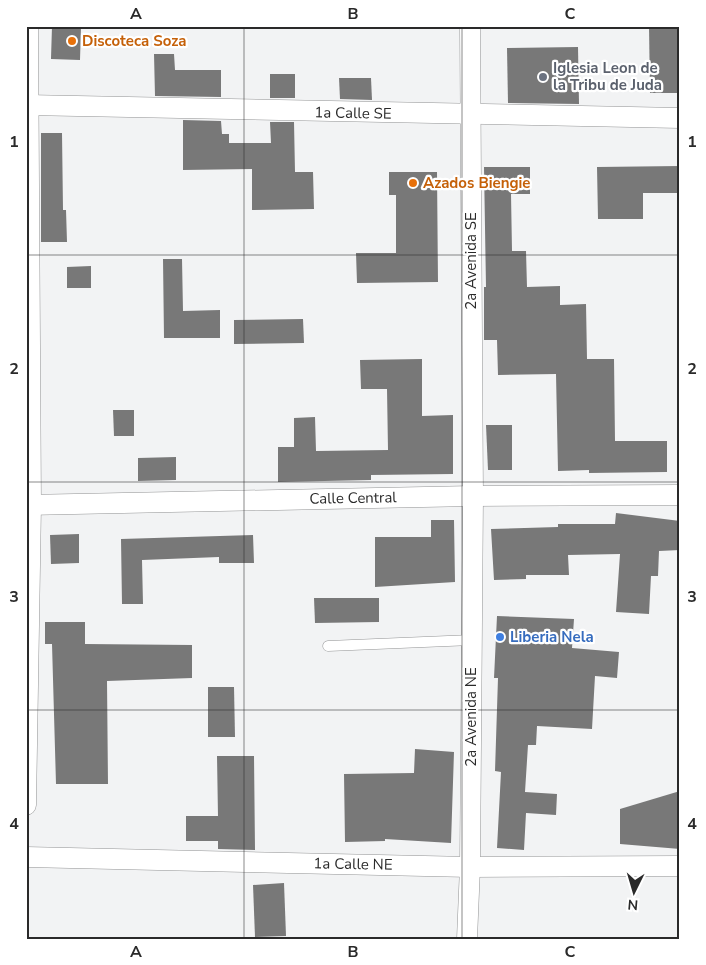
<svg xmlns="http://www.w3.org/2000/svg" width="706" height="965" font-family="'Nunito Sans',sans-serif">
	<rect width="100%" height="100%" fill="#f2f3f4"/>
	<g fill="#787878">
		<path d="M52,26H81L80,60L51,59Z"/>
		<path d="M649,26H680V93H650Z"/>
		<path d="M578,47L579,104L508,103L507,48Z"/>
		<path d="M154,54H174L175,70H221V97L155,96Z"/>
		<rect x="270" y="74" width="25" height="24"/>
		<path d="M339,78H371L372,100L340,99Z"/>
		<path d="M183,120L221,121L222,134H229V143H271L270,122H294L295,172H313L314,209L252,210V169L183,170Z"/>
		<path d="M41,133H62L63,210H66L67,242H41Z"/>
		<path d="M680,166V193H643V219H598L597,167Z"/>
		<path d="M484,167H530V194H511L512,251H526L527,287L560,286V305L586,304L587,359H614L615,441H667V472L589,473V470L558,471L556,374L498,375L497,340H484V287H486Z"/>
		<path d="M389,172H437L438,282L357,283L356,253H396V195H389Z"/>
		<path d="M163,259H182L183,311L220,310V338H164Z"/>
		<path d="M91,266V288H67V267Z"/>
		<path d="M303,319L304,343L234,344V320Z"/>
		<path d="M422,359V416L453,415V474L371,475V480L278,482V447H294V418L315,417L316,451L388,450L387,389H361L360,360Z"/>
		<path d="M113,410H134V436H114Z"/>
		<path d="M486,425H512V470H488Z"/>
		<path d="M176,457V480L138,481V458Z"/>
		<path d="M616,513L680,521V550L659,551L658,576H651L649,614L616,612L620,554L568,555L569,575H526V579L494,580L491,529L558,527V524H615Z"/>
		<path d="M431,520H454L455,582L375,587V537H431Z"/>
		<path d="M79,534V563L51,564L50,535Z"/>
		<path d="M253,535L254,563H219V557L142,560L143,604H122L121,539Z"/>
		<path d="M314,598H379V622L315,623Z"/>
		<path d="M497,616L574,619L572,648L619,652L617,678L595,676L592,729L537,726L536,745H528L525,792L557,794L556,815L526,813L524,850L497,848L501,772L495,771L498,678H494Z"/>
		<path d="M45,622H85V644L192,645V678L107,681L108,784H56L52,644H45Z"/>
		<path d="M208,687H234L235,737H208Z"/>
		<path d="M415,749L454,752L451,843L385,839V841L345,842L344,774L414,773Z"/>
		<path d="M217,756H254L255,850L218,849V841H186V816H218Z"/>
		<path d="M680,791V849L620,844V809Z"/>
		<path d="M284,883L286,936L255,937L253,885Z"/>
	</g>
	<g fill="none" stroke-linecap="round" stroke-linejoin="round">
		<g stroke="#939495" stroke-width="11">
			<path id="service" d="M328,646L472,640"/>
		</g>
		<g stroke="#939495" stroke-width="21">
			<g id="minor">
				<path d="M26,105L680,118"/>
				<path d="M26,505L473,496L680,495"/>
				<path d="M26,805L31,505L28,26"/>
				<path d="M26,857L470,867L680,866"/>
				<path d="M467,939L470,867L473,496L470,26"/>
			</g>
		</g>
		<use href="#service" stroke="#fff" stroke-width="10"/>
		<use href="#minor" stroke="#fff" stroke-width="20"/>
	</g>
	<path fill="none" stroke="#2a2a2a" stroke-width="1" stroke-opacity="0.55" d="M244,26V939M462,26V939M26,255H680M26,482H680M26,710H680"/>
	<g fill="#e8710a" stroke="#fff" stroke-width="2">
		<circle cx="72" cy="41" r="5"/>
		<circle cx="413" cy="183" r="5"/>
	</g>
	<circle fill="#6b7280" stroke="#fff" stroke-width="2" cx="543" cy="77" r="5"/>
	<circle fill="#3f7fe0" stroke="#fff" stroke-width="2" cx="500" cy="637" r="5"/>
	<g text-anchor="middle" stroke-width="4.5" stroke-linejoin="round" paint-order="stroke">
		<g font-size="15" font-weight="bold" fill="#c56008" stroke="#fff" text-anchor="start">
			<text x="82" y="46">Discoteca Soza</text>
			<text x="423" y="188">Azados Biengie</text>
		</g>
		<g font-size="15" font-weight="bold" fill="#5b616d" stroke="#fff" text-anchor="start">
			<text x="553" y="73">Iglesia Leon de<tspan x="553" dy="17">la Tribu de Juda</tspan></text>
		</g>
		<g font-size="15" fill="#2a2a2a" stroke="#fff">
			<text transform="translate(353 113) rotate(1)" y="5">1a Calle SE</text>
			<text transform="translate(471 261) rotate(-90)" y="5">2a Avenida SE</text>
			<text transform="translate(353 498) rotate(-1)" y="5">Calle Central</text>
			<text transform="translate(471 717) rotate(-90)" y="5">2a Avenida NE</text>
			<text transform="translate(353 864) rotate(1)" y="5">1a Calle NE</text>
		</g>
		<g font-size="15" font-weight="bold" fill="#366cbe" stroke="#fff" text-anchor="start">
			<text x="510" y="642">Liberia Nela</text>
		</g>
	</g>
	<rect width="706" height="965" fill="none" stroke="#ffffff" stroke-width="55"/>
	<g transform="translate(634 892) rotate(185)" stroke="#ffffff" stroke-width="4" paint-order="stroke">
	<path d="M0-4L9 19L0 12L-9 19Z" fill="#2a2a2a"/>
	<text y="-8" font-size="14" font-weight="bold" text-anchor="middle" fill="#2a2a2a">N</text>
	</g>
	<rect x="28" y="28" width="650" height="910" fill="none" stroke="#2a2a2a" stroke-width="2"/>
	<g font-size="16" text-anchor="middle" font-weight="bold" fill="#2a2a2a">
		<text x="136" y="19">A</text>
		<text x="353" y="19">B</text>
		<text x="570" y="19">C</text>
		<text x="14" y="147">1</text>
		<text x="692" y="147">1</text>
		<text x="14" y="374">2</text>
		<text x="692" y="374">2</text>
		<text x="14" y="602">3</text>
		<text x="692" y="602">3</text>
		<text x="14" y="829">4</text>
		<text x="692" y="829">4</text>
		<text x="136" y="957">A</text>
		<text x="353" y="957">B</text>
		<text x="570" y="957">C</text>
	</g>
</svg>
